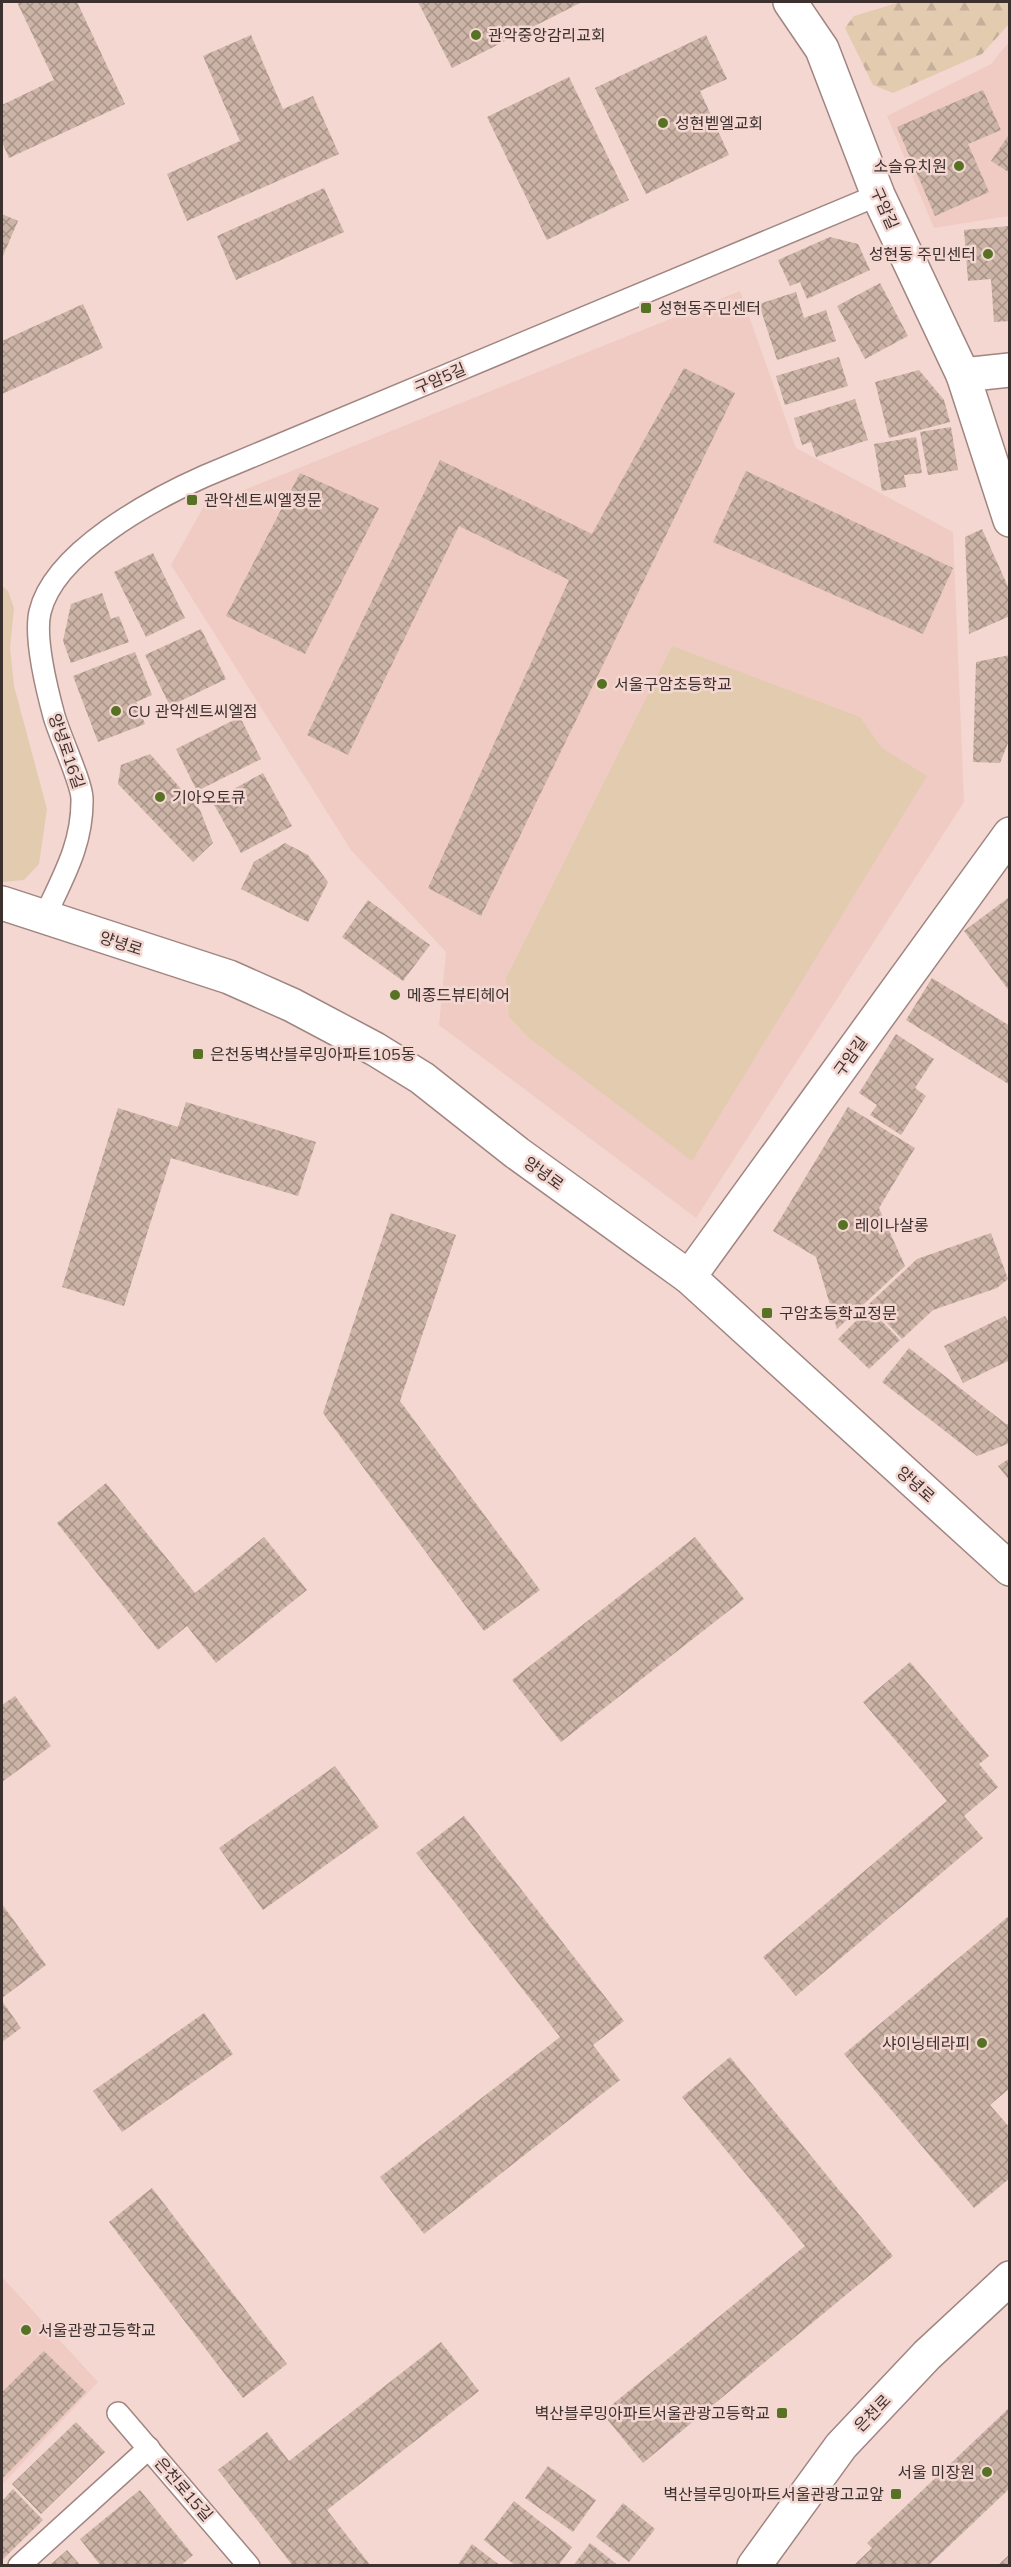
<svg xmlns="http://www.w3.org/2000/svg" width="1011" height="2567" font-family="Mulish,'Noto Sans KR',sans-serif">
	<defs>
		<pattern id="forest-firs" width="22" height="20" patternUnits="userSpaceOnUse" patternTransform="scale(1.5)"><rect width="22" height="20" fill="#e3cbb0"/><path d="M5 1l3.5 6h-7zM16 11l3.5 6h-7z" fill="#c4af98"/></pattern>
		<pattern id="building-cross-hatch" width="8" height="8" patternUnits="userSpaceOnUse" patternTransform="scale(1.5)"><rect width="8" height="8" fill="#ccb4a7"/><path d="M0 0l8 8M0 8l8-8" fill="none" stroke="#a79388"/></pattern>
	</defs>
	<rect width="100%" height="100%" fill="#f4d7d1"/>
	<g fill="#f0cbc3">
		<path d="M1009,42V216L934,228L887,116L991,64Z"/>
		<path d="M740,291L796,448L953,532L964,802L696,1218L439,1025L446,952L351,850L171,565L204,506Z"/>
		<path d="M2,2277L98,2382L2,2485Z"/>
	</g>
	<g fill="#e3cbb0">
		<path d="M2,586L8,591L14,608L10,648L14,686L47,809L39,864L24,880L2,882Z"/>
		<path d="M672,646L860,717L882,748L927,776L692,1161L529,1038L509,1017L506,978Z"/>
	</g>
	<path fill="url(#forest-firs)" d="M900,2H1009V24L982,54L893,93L873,85L845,28L854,16Z"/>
	<g fill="url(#building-cross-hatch)">
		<path d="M17,2H77L125,104L9,158L2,142V105L54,80Z"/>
		<path d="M418,2H582L452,68Z"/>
		<path d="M251,35L283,109L313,96L339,154L187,221L167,174L240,141L203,56Z"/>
		<path d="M706,35L727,79L700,91L729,155L646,194L595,88Z"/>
		<path d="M569,77L629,200L547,240L487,117Z"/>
		<path d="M983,90L1001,130L968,144L989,192L935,216L897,127Z"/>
		<path d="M1010,133V173L991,161Z"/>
		<path d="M324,188L344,232L236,280L217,236Z"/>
		<path d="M2,214L18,221L2,258Z"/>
		<path d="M1010,226V321L994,322L991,279L968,281L964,230Z"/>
		<path d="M830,237L858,244L870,270L807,299L800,282L790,286L778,260Z"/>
		<path d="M880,283L908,336L865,359L837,306Z"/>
		<path d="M796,292L804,318L826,310L836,341L777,360L759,304Z"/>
		<path d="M83,304L103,348L2,394V341Z"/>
		<path d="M839,357L848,386L785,405L776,376Z"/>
		<path d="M684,368L735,393L481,916L428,888L569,580L459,526L348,755L307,735L440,460L592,534Z"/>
		<path d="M919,370L944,400L950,422L889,438L875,382Z"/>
		<path d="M855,399L868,440L816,457L811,442L802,445L794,418Z"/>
		<path d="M951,427L958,470L928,475L920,432Z"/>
		<path d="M916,437L922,473L904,475L906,487L882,491L874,444Z"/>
		<path d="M746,471L953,568L923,634L713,542Z"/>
		<path d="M300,473L379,508L305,654L226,616Z"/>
		<path d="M982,529L1010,591V616L969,634L965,537Z"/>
		<path d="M153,553L185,618L146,637L114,572Z"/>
		<path d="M102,593L111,619L119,616L129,642L71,663L63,641L71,604Z"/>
		<path d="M201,629L226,679L170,706L145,655Z"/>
		<path d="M135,652L152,695L136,702L145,724L98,742L73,676Z"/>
		<path d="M1010,655V738L1000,763L973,762L976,662Z"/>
		<path d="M240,717L261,759L197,791L176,749Z"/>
		<path d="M150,754L200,810L213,843L193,862L118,784L121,765Z"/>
		<path d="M263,773L292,826L241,853L212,801Z"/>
		<path d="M285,843L308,855L328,882L308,922L241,889L254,862Z"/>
		<path d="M1008,898L1010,900V992L964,931Z"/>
		<path d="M368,900L430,945L403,981L342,937Z"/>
		<path d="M932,978L1010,1026V1085L906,1020Z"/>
		<path d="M896,1034L934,1059L915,1088L926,1096L901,1135L870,1115L877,1105L859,1093Z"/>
		<path d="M186,1102L316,1142L298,1196L171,1158L124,1306L62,1287L118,1108L178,1127Z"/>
		<path d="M848,1107L915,1148L879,1208L905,1266L837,1329L816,1257L773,1231Z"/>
		<path d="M391,1213L456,1235L400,1401L540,1590L484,1631L323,1413Z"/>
		<path d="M991,1233L1008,1279L997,1288L933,1310L902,1339L869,1304L917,1259Z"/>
		<path d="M869,1308L900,1340L869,1369L838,1339Z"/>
		<path d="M1005,1316L1010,1325V1360L963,1383L944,1346Z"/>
		<path d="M909,1348L1006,1424H1010V1443L977,1456L882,1382Z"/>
		<path d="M1010,1458V1481L998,1466Z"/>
		<path d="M106,1483L195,1593L264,1537L307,1590L216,1663L187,1626L158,1650L57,1523Z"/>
		<path d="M695,1537L744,1599L561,1742L512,1680Z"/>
		<path d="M910,1662L989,1756L979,1764L998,1787L964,1816L983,1838L796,1996L763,1957L947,1801L863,1702Z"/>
		<path d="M15,1696L51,1746L2,1782V1705Z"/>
		<path d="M335,1766L379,1827L263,1910L219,1848Z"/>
		<path d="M464,1816L624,2021L593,2045L620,2080L424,2234L380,2177L560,2037L416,1853Z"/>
		<path d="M2,1904L46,1965L2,1998Z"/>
		<path d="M1010,1915V2088L990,2105L1010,2128V2178L974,2208L844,2054Z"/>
		<path d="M2,2001L21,2028L2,2042Z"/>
		<path d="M204,2013L233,2054L122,2132L93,2091Z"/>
		<path d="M730,2057L893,2256L643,2463L602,2413L805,2246L682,2097Z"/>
		<path d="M152,2188L287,2364L243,2398L109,2222Z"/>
		<path d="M441,2342L479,2391L327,2510L371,2566H293L218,2470L267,2432L289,2461Z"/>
		<path d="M44,2351L86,2392L2,2479V2392Z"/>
		<path d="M1010,2407V2488L928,2566H853L872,2548L867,2543Z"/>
		<path d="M76,2422L105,2452L41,2514L12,2484Z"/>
		<path d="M548,2466L596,2500L573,2532L525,2498Z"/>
		<path d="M13,2489L43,2520L2,2560V2501Z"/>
		<path d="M140,2490L193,2555L180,2566H101L80,2539Z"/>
		<path d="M514,2501L572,2547L558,2566H516L484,2540Z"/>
		<path d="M623,2503L655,2529L629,2562L596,2537Z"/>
		<path d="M590,2543L619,2566H573Z"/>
		<path d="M472,2544L501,2566H457Z"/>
		<path d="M67,2550L81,2566H49Z"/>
		<path d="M1010,2554V2566H997Z"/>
	</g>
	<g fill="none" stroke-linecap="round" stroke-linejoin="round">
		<g stroke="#a08580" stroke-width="24">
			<g id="lane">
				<path d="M44,918C63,877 83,844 82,798C81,781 60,737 54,716C47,690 34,638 40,612C54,552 153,499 205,476L878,195"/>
				<path d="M118,2413L249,2566"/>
				<path d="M19,2566L149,2448"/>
			</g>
		</g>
		<g stroke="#a08580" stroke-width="36">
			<g id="street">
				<path d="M790,2L822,49L878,195L963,375L1010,520"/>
				<path d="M963,375L1010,370"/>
				<path d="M689,1277L1010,834"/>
			</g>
		</g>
		<g stroke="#a08580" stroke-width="36">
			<g id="secondary">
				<path d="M2,903L229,977L292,1005L375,1049L422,1078L517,1153L689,1277L1010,1569"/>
				<path d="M754,2566L841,2446L927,2355L1010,2278"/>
			</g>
		</g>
		<use href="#lane" stroke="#fff" stroke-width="21"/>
		<use href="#street" stroke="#fff" stroke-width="33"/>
		<use href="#secondary" stroke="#fff" stroke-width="33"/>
	</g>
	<g fill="#587225" stroke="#f4d7d1" stroke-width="2">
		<circle cx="476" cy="35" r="6"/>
		<circle cx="663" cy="123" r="6"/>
		<circle cx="959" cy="166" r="6"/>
		<circle cx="988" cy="254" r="6"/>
		<rect x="640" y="302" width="12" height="12" rx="3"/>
		<rect x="186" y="494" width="12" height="12" rx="3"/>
		<circle cx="602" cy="684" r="6"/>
		<circle cx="116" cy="711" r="6"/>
		<circle cx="160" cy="797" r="6"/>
		<circle cx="395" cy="995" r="6"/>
		<rect x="192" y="1048" width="12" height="12" rx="3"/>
		<circle cx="843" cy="1225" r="6"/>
		<rect x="761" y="1307" width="12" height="12" rx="3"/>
		<circle cx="982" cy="2043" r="6"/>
		<circle cx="26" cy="2330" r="6"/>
		<rect x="776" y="2407" width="12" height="12" rx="3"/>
		<circle cx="987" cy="2472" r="6"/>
		<rect x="890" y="2488" width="12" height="12" rx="3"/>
	</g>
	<g text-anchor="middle" stroke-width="5" stroke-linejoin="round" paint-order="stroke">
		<g font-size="16" fill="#3d312f" stroke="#f4d7d1" text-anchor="start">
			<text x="488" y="41">관악중앙감리교회</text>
			<text x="675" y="129">성현벧엘교회</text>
			<text x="947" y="172" text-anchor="end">소슬유치원</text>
			<text x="976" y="260" text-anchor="end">성현동 주민센터</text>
			<text x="658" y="314">성현동주민센터</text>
			<text x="204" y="506">관악센트씨엘정문</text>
			<text x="614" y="690">서울구암초등학교</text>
			<text x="128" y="717">CU 관악센트씨엘점</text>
			<text x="172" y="803">기아오토큐</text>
			<text x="407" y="1001">메종드뷰티헤어</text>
			<text x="210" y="1060">은천동벽산블루밍아파트105동</text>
			<text x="855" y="1231">레이나살롱</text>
			<text x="779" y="1319">구암초등학교정문</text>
			<text x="970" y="2049" text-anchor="end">샤이닝테라피</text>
			<text x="38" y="2336">서울관광고등학교</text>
			<text x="770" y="2419" text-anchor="end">벽산블루밍아파트서울관광고등학교</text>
			<text x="975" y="2478" text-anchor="end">서울 미장원</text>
			<text x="884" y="2500" text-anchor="end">벽산블루밍아파트서울관광고교앞</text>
		</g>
		<g font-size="16" fill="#3d312f" stroke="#f4d7d1">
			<text transform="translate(885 208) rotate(66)" y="6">구암길</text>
			<text transform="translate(440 378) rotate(-23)" y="6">구암5길</text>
			<text transform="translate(67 751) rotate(71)" y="6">양녕로16길</text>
			<text transform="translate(121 943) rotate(18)" y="6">양녕로</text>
			<text transform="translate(850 1056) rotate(-54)" y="6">구암길</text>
			<text transform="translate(544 1173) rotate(36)" y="6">양녕로</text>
			<text transform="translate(916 1484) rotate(42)" y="6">양녕로</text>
			<text transform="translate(872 2413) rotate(-46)" y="6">은천로</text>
			<text transform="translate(184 2489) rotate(49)" y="6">은천로15길</text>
		</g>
	</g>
	<rect width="1011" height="2567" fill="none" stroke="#3d312f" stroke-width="6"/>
</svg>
